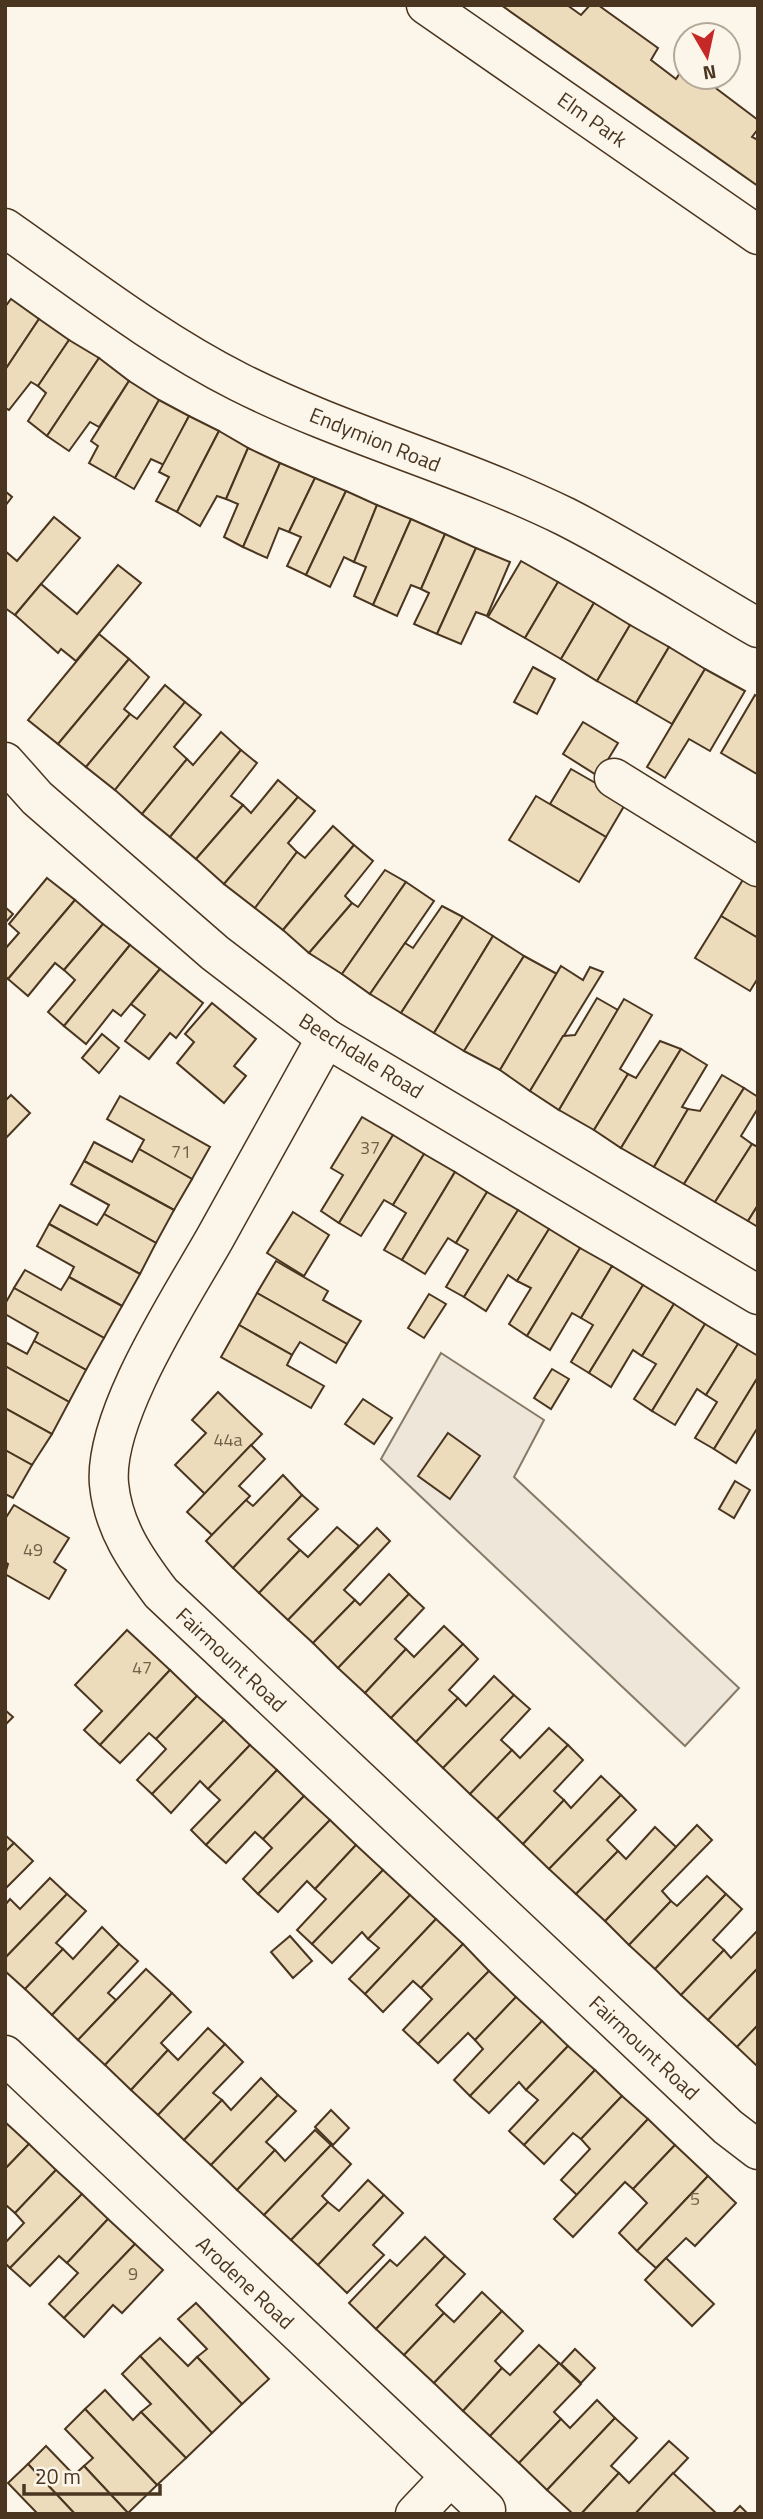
<svg xmlns="http://www.w3.org/2000/svg" width="763" height="2519" font-family="'Titillium Web',sans-serif">
	<rect width="100%" height="100%" fill="#fbf6e9"/>
	<path fill="#ede6d9" stroke="#887966" stroke-width="2" d="M441,1353L544,1420L514,1477L739,1688L685,1746L381,1459Z"/>
	<g fill="#ecdcbc" stroke="#4a3520" stroke-width="2">
		<path d="M501,5H567L581,15L590,5H598L658,48L651,60L676,79L685,65L686,77H701L758,120V129L752,137L758,140V186Z"/>
		<path d="M11,299L39,319L5,370V307Z"/>
		<path d="M39,319L69,340L38,386L31,382L9,410L5,408V370Z"/>
		<path d="M69,340L99,358L47,436L28,421L46,393L38,386Z"/>
		<path d="M99,358L129,381L99,427L90,422L69,451L47,436Z"/>
		<path d="M129,381L159,400L115,478L89,463L98,446L91,441Z"/>
		<path d="M159,400L189,416L164,465L151,459L134,489L115,478Z"/>
		<path d="M189,416L219,431L177,512L156,501L169,477L159,472Z"/>
		<path d="M219,431L248,448L226,499L217,496L200,526L177,512Z"/>
		<path d="M248,448L280,463L243,547L224,537L238,504L226,499Z"/>
		<path d="M280,463L315,478L289,532L279,528L267,558L243,547Z"/>
		<path d="M315,478L346,491L306,575L287,566L301,537L289,532Z"/>
		<path d="M5,491L12,497L5,506Z"/>
		<path d="M346,491L377,505L354,562L344,557L330,587L306,575Z"/>
		<path d="M377,505L411,519L373,605L354,596L366,567L354,562Z"/>
		<path d="M54,517L80,538L15,615L5,608V551L17,561Z"/>
		<path d="M411,519L445,534L421,589L411,585L397,616L373,605Z"/>
		<path d="M445,534L476,548L437,634L414,624L429,593L421,589Z"/>
		<path d="M476,548L510,562L487,616L476,612L461,644L437,634Z"/>
		<path d="M521,561L558,582L525,638L488,617Z"/>
		<path d="M118,565L141,583L76,661L61,649L58,653L15,615L41,584L77,614Z"/>
		<path d="M558,582L594,603L561,659L525,638Z"/>
		<path d="M594,603L630,625L597,681L561,659Z"/>
		<path d="M630,625L669,647L636,703L597,681Z"/>
		<path d="M99,634L129,659L58,744L28,720Z"/>
		<path d="M669,647L705,669L672,724L636,703Z"/>
		<path d="M129,659L149,677L124,709L130,714L86,767L58,744Z"/>
		<path d="M533,667L555,679L537,714L514,702Z"/>
		<path d="M705,669L745,691L710,751L689,739L665,778L647,767Z"/>
		<path d="M165,685L185,702L115,790L86,767L130,714L137,719Z"/>
		<path d="M755,695L758,697L757,774L721,753Z"/>
		<path d="M185,702L201,715L174,747L187,759L142,814L115,790Z"/>
		<path d="M583,722L618,743L598,776L563,754Z"/>
		<path d="M221,732L241,750L170,837L142,814L187,759L193,765Z"/>
		<path d="M241,750L257,763L231,796L243,805L196,859L170,837Z"/>
		<path d="M571,769L627,801L606,837L550,804Z"/>
		<path d="M278,780L298,797L224,884L196,859L243,805L251,813Z"/>
		<path d="M536,796L606,837L579,882L509,840Z"/>
		<path d="M298,797L315,811L288,843L297,852L255,908L224,884Z"/>
		<path d="M333,826L354,845L283,930L255,908L297,852L305,858Z"/>
		<path d="M354,845L373,861L345,896L352,903L309,953L283,930Z"/>
		<path d="M385,870L406,882L342,974L309,953L352,903L358,907Z"/>
		<path d="M47,878L75,900L8,979L5,976V949L19,933L9,924Z"/>
		<path d="M744,878L758,887V938L721,916Z"/>
		<path d="M406,882L434,901L370,994L342,974Z"/>
		<path d="M75,900L103,924L64,970L55,963L28,996L8,979Z"/>
		<path d="M442,906L463,917L401,1013L370,994L405,943L413,948Z"/>
		<path d="M5,907L13,914L5,923Z"/>
		<path d="M721,916L758,938V978L750,991L695,958Z"/>
		<path d="M463,917L493,936L434,1033L401,1013Z"/>
		<path d="M103,924L130,945L64,1026L48,1012L75,980L64,970Z"/>
		<path d="M493,936L524,956L464,1051L434,1033Z"/>
		<path d="M130,945L160,969L121,1016L113,1010L86,1044L64,1026Z"/>
		<path d="M524,956L557,974L500,1070L464,1051Z"/>
		<path d="M561,966L583,980L590,967L603,972L530,1091L500,1070Z"/>
		<path d="M160,969L203,1003L176,1038L170,1033L149,1059L125,1041L145,1015L131,1004Z"/>
		<path d="M597,998L618,1010L559,1110L530,1091L563,1036L575,1035Z"/>
		<path d="M624,999L652,1015L620,1069L628,1074L594,1130L559,1110Z"/>
		<path d="M212,1003L256,1039L234,1066L246,1076L224,1103L177,1063L194,1042L185,1034Z"/>
		<path d="M102,1034L119,1048L99,1073L82,1058Z"/>
		<path d="M660,1041L681,1049L621,1148L594,1130L628,1074L636,1078Z"/>
		<path d="M681,1049L707,1065L682,1107L688,1109L654,1167L621,1148Z"/>
		<path d="M722,1075L744,1088L684,1184L654,1167L688,1109L700,1111Z"/>
		<path d="M744,1088L758,1097V1108L741,1136L752,1144L715,1202L684,1184Z"/>
		<path d="M11,1095L30,1113L5,1139V1101Z"/>
		<path d="M120,1096L210,1147L192,1179L139,1149L144,1140L107,1119Z"/>
		<path d="M362,1117L393,1135L339,1223L321,1211L343,1175L331,1168Z"/>
		<path d="M393,1135L424,1154L393,1205L384,1200L361,1236L339,1223Z"/>
		<path d="M94,1142L132,1162L139,1149L192,1179L174,1210L84,1161Z"/>
		<path d="M752,1144L758,1147V1205L748,1221L715,1202Z"/>
		<path d="M424,1154L455,1172L402,1260L384,1250L406,1213L393,1205Z"/>
		<path d="M84,1161L174,1210L156,1243L104,1214L109,1205L71,1184Z"/>
		<path d="M455,1172L487,1192L456,1243L448,1238L425,1274L402,1260Z"/>
		<path d="M487,1192L518,1210L464,1297L446,1287L468,1250L456,1243Z"/>
		<path d="M60,1205L97,1225L104,1214L156,1243L140,1274L49,1224Z"/>
		<path d="M758,1205V1227L748,1221Z"/>
		<path d="M518,1210L549,1229L517,1281L508,1275L486,1311L464,1297Z"/>
		<path d="M293,1212L329,1235L304,1276L267,1253Z"/>
		<path d="M49,1224L140,1274L122,1306L69,1277L74,1267L37,1246Z"/>
		<path d="M549,1229L580,1248L527,1336L509,1324L531,1288L517,1281Z"/>
		<path d="M580,1248L612,1266L581,1318L572,1313L550,1350L527,1336Z"/>
		<path d="M276,1261L328,1291L323,1300L361,1321L347,1344L257,1293Z"/>
		<path d="M612,1266L643,1285L589,1373L571,1362L593,1325L581,1318Z"/>
		<path d="M25,1270L61,1290L69,1277L122,1306L104,1338L14,1288Z"/>
		<path d="M643,1285L674,1304L642,1356L633,1350L611,1387L589,1373Z"/>
		<path d="M14,1288L104,1338L86,1370L34,1341L38,1333L5,1314V1304Z"/>
		<path d="M257,1293L347,1344L336,1363L300,1342L292,1355L239,1325Z"/>
		<path d="M429,1294L446,1304L424,1338L408,1328Z"/>
		<path d="M674,1304L705,1324L652,1411L634,1399L656,1364L642,1356Z"/>
		<path d="M705,1324L738,1344L706,1395L697,1389L675,1425L652,1411Z"/>
		<path d="M239,1325L292,1355L287,1365L324,1386L311,1408L221,1357Z"/>
		<path d="M34,1341L86,1370L69,1402L5,1366V1342L27,1354Z"/>
		<path d="M738,1344L758,1356V1377L714,1449L695,1438L717,1402L706,1395Z"/>
		<path d="M5,1366L69,1402L52,1434L5,1408Z"/>
		<path d="M552,1369L569,1379L551,1409L534,1398Z"/>
		<path d="M758,1377V1427L736,1463L714,1449Z"/>
		<path d="M218,1392L262,1434L205,1494L175,1465L206,1433L192,1420Z"/>
		<path d="M363,1399L392,1418L374,1444L345,1424Z"/>
		<path d="M5,1408L52,1434L32,1465L5,1450Z"/>
		<path d="M448,1433L480,1456L450,1499L418,1476Z"/>
		<path d="M251,1445L265,1459L239,1486L250,1496L212,1535L187,1512Z"/>
		<path d="M5,1450L32,1465L13,1498L5,1494Z"/>
		<path d="M283,1475L302,1495L233,1568L206,1541L246,1500L253,1506Z"/>
		<path d="M735,1481L750,1490L734,1518L719,1509Z"/>
		<path d="M302,1495L318,1509L288,1539L300,1550L259,1593L233,1568Z"/>
		<path d="M14,1505L69,1538L54,1562L66,1570L49,1599L5,1574L8,1564L5,1562V1519Z"/>
		<path d="M337,1527L359,1546L288,1620L259,1593L300,1550L308,1557Z"/>
		<path d="M377,1528L390,1541L344,1590L355,1600L313,1643L288,1620Z"/>
		<path d="M389,1574L409,1594L338,1668L313,1643L355,1600L360,1605Z"/>
		<path d="M409,1594L424,1608L395,1639L406,1649L365,1693L338,1668Z"/>
		<path d="M444,1626L463,1644L391,1718L365,1693L406,1649L414,1657Z"/>
		<path d="M127,1630L170,1670L100,1745L84,1730L102,1711L75,1685Z"/>
		<path d="M463,1644L478,1659L449,1690L458,1698L416,1742L391,1718Z"/>
		<path d="M170,1670L197,1696L156,1739L149,1733L120,1763L100,1745Z"/>
		<path d="M494,1676L514,1695L443,1768L416,1742L458,1698L466,1706Z"/>
		<path d="M514,1695L530,1709L501,1740L512,1750L470,1794L443,1768Z"/>
		<path d="M197,1696L224,1720L152,1794L137,1780L166,1749L156,1739Z"/>
		<path d="M5,1710L13,1717L5,1725Z"/>
		<path d="M224,1720L250,1745L208,1789L200,1781L171,1813L152,1794Z"/>
		<path d="M549,1728L568,1745L497,1819L470,1794L512,1750L520,1758Z"/>
		<path d="M250,1745L277,1770L206,1845L191,1830L220,1800L208,1789Z"/>
		<path d="M568,1745L583,1760L554,1791L564,1800L523,1844L497,1819Z"/>
		<path d="M277,1770L304,1796L263,1839L255,1832L226,1863L206,1845Z"/>
		<path d="M601,1776L621,1795L549,1869L523,1844L564,1800L571,1808Z"/>
		<path d="M621,1795L636,1810L607,1840L618,1851L576,1894L549,1869Z"/>
		<path d="M304,1796L330,1820L258,1894L243,1879L272,1848L263,1839Z"/>
		<path d="M330,1820L356,1845L315,1889L307,1881L278,1912L258,1894Z"/>
		<path d="M697,1825L712,1840L662,1891L671,1901L629,1945L605,1921Z"/>
		<path d="M655,1827L676,1847L605,1921L576,1894L618,1851L626,1859Z"/>
		<path d="M5,1835L14,1843L5,1852Z"/>
		<path d="M14,1843L33,1861L5,1889V1852Z"/>
		<path d="M356,1845L383,1870L312,1944L297,1930L326,1899L315,1889Z"/>
		<path d="M383,1870L410,1895L368,1939L362,1932L332,1963L312,1944Z"/>
		<path d="M707,1876L726,1894L655,1969L629,1945L671,1901L677,1906Z"/>
		<path d="M50,1878L67,1894L5,1958V1905L10,1899L20,1909Z"/>
		<path d="M67,1894L86,1911L56,1943L63,1949L25,1989L5,1971V1958Z"/>
		<path d="M726,1894L742,1909L713,1940L724,1950L681,1995L655,1969Z"/>
		<path d="M410,1895L436,1919L365,1994L349,1979L379,1948L368,1939Z"/>
		<path d="M436,1919L463,1944L421,1988L413,1981L383,2012L365,1994Z"/>
		<path d="M102,1927L119,1944L52,2015L25,1989L63,1949L73,1959Z"/>
		<path d="M758,1930V1968L708,2020L681,1995L724,1950L731,1958Z"/>
		<path d="M290,1936L312,1961L293,1978L271,1952Z"/>
		<path d="M119,1944L138,1961L108,1993L116,2000L78,2040L52,2015Z"/>
		<path d="M463,1944L489,1971L418,2044L403,2030L432,1999L421,1988Z"/>
		<path d="M758,1968V2025L737,2047L708,2020Z"/>
		<path d="M146,1969L172,1993L105,2065L78,2040Z"/>
		<path d="M489,1971L516,1997L475,2040L468,2033L438,2063L418,2044Z"/>
		<path d="M172,1993L191,2012L161,2043L168,2050L131,2090L105,2065Z"/>
		<path d="M516,1997L542,2021L470,2096L454,2080L483,2049L475,2040Z"/>
		<path d="M542,2021L568,2046L526,2090L519,2082L489,2113L470,2096Z"/>
		<path d="M758,2025V2067L737,2047Z"/>
		<path d="M208,2028L225,2044L158,2115L131,2090L168,2050L178,2060Z"/>
		<path d="M225,2044L243,2062L213,2093L222,2100L184,2140L158,2115Z"/>
		<path d="M568,2046L595,2070L524,2145L509,2131L538,2100L526,2090Z"/>
		<path d="M595,2070L622,2096L581,2139L573,2133L544,2164L524,2145Z"/>
		<path d="M261,2078L278,2095L211,2165L184,2140L222,2100L231,2110Z"/>
		<path d="M278,2095L296,2111L266,2142L275,2150L237,2190L211,2165Z"/>
		<path d="M622,2096L648,2119L577,2195L561,2180L590,2149L581,2139Z"/>
		<path d="M331,2110L349,2128L333,2145L315,2127Z"/>
		<path d="M648,2119L675,2145L633,2189L625,2182L573,2237L554,2219Z"/>
		<path d="M5,2122L29,2144L5,2169Z"/>
		<path d="M315,2130L331,2145L264,2215L237,2190L275,2150L285,2161Z"/>
		<path d="M29,2144L56,2170L15,2213L7,2206L5,2209V2169Z"/>
		<path d="M331,2145L351,2164L322,2196L328,2202L291,2240L264,2215Z"/>
		<path d="M675,2145L708,2176L637,2251L619,2233L647,2203L633,2189Z"/>
		<path d="M56,2170L82,2194L10,2268L5,2263V2243L24,2223L15,2213Z"/>
		<path d="M708,2176L736,2203L695,2246L686,2238L656,2268L637,2251Z"/>
		<path d="M368,2180L384,2195L318,2265L291,2240L328,2202L339,2211Z"/>
		<path d="M82,2194L108,2219L67,2263L59,2256L30,2286L10,2268Z"/>
		<path d="M384,2195L403,2213L373,2245L384,2255L347,2293L318,2265Z"/>
		<path d="M108,2219L135,2244L64,2318L49,2304L78,2273L67,2263Z"/>
		<path d="M425,2237L445,2256L376,2329L349,2303L390,2260L397,2266Z"/>
		<path d="M135,2244L163,2270L122,2313L113,2305L84,2337L64,2318Z"/>
		<path d="M445,2256L465,2274L436,2305L444,2313L404,2355L376,2329Z"/>
		<path d="M666,2258L714,2304L692,2326L645,2280Z"/>
		<path d="M482,2292L502,2311L434,2383L404,2355L444,2313L454,2322Z"/>
		<path d="M196,2303L269,2379L242,2404L197,2357L207,2349L178,2319Z"/>
		<path d="M502,2311L523,2331L495,2361L502,2368L463,2411L434,2383Z"/>
		<path d="M160,2338L188,2366L197,2357L242,2404L212,2433L140,2356Z"/>
		<path d="M539,2345L559,2363L490,2436L463,2411L502,2368L510,2375Z"/>
		<path d="M575,2349L595,2368L581,2383L561,2364Z"/>
		<path d="M140,2356L212,2433L186,2458L141,2412L151,2404L122,2374Z"/>
		<path d="M559,2363L581,2384L554,2412L561,2419L519,2463L490,2436Z"/>
		<path d="M105,2390L133,2420L141,2412L186,2458L157,2485L85,2409Z"/>
		<path d="M597,2400L615,2418L547,2490L519,2463L561,2419L570,2428Z"/>
		<path d="M85,2409L157,2485L128,2513L84,2466L93,2458L65,2429Z"/>
		<path d="M615,2418L637,2438L611,2466L619,2473L581,2514H573L547,2490Z"/>
		<path d="M669,2441L688,2458L635,2514H581L619,2473L629,2483Z"/>
		<path d="M46,2446L74,2475L84,2466L128,2513L75,2514L28,2464Z"/>
		<path d="M28,2464L75,2514H34L36,2512L8,2483Z"/>
		<path d="M673,2473L717,2514H635Z"/>
		<path d="M740,2506L748,2514H732Z"/>
	</g>
	<g fill="none" stroke-linecap="round" stroke-linejoin="round">
		<g stroke="#4a3520" stroke-width="41">
			<g id="minor">
				<path d="M426,5L758,235"/>
				<path d="M5,228C81,281 156,340 239,382C344,435 460,465 566,517C631,550 694,591 758,628"/>
				<path d="M5,762L37,798L215,953L326,1038L758,1295"/>
				<path d="M614,778L758,867"/>
				<path d="M326,1038C289,1105 252,1171 215,1238C181,1298 103,1416 109,1484C113,1527 136,1560 161,1593L728,2127L758,2150"/>
				<path d="M5,2055L486,2510"/>
				<path d="M415,2514L450,2477"/>
			</g>
		</g>
		<use href="#minor" stroke="#fbf6e9" stroke-width="38"/>
	</g>
	<g text-anchor="middle" stroke-width="5" stroke-linejoin="round" paint-order="stroke">
		<g font-size="18" fill="#725f47">
			<text x="370" y="1154">37</text>
			<text x="181" y="1158">71</text>
			<text x="228" y="1446">44a</text>
			<text x="33" y="1556">49</text>
			<text x="142" y="1674">47</text>
			<text x="695" y="2205">5</text>
			<text x="133" y="2280">9</text>
		</g>
		<g font-size="21" fill="#4a3520" stroke="#fbf6e9">
			<text transform="translate(592 120) rotate(35)" y="7">Elm Park</text>
			<text transform="translate(375 440) rotate(22)" y="7">Endymion Road</text>
			<text transform="translate(361 1056) rotate(32)" y="7">Beechdale Road</text>
			<text transform="translate(231 1660) rotate(43)" y="7">Fairmount Road</text>
			<text transform="translate(644 2048) rotate(43)" y="7">Fairmount Road</text>
			<text transform="translate(245 2283) rotate(43)" y="7">Arodene Road</text>
		</g>
	</g>
	<rect width="763" height="2519" fill="none" stroke="#4a3520" stroke-width="14"/>
	<g transform="translate(707 56) rotate(171)"><circle r="33" fill="#fbf6e9" stroke="#b4a999" stroke-width="2"/>
	<path d="M0-5L12 26L0 18L-12 26Z" fill="#c62828"/>
	<text y="-10" font-size="19" font-weight="bold" text-anchor="middle" fill="#4a3520">N</text>
	</g>
	<path d="M24 2484v10h136v-10" fill="none" stroke="#4a3520" stroke-width="3.5"/>
	<text x="35" y="2484" font-size="21" fill="#4a3520" stroke="#fbf6e9" stroke-width="5" paint-order="stroke">20 m</text>
</svg>
